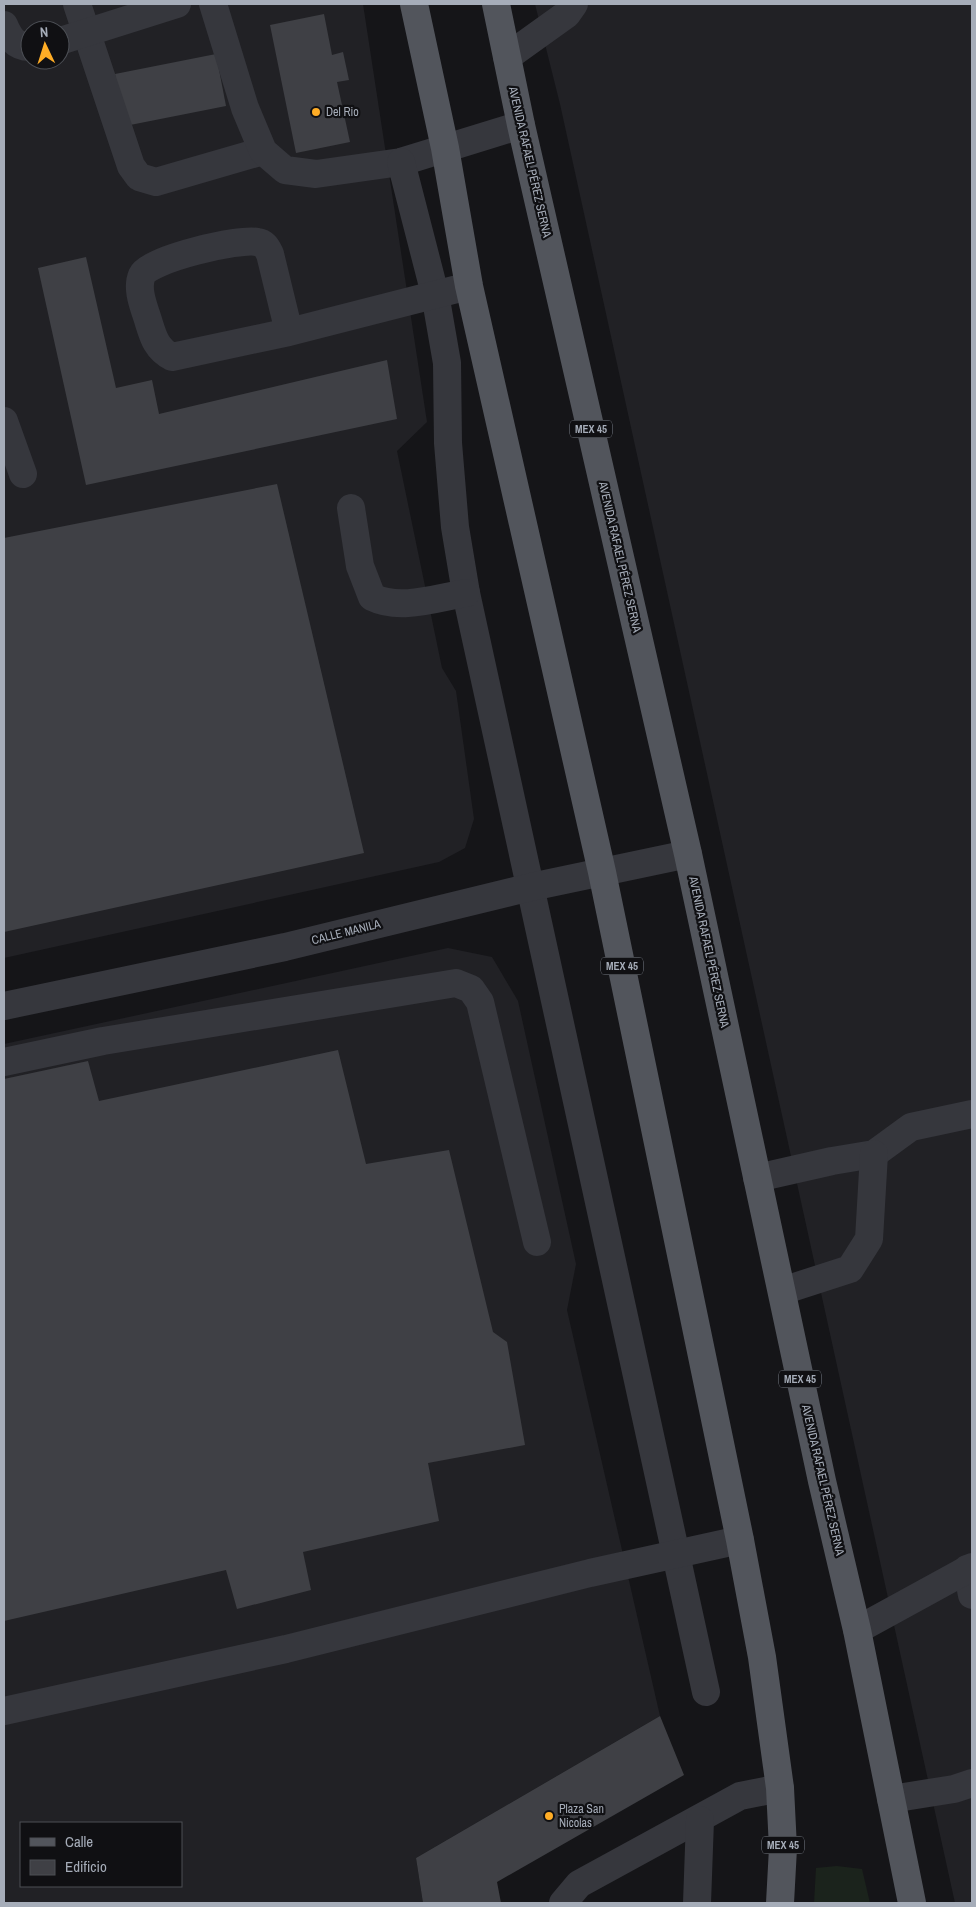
<svg xmlns="http://www.w3.org/2000/svg" width="976" height="1907" font-family="'Archivo Narrow',sans-serif">
	<rect width="100%" height="100%" fill="#151518"/>
	<g fill="#212125" fill-rule="evenodd">
		<path d="M4,4H363L427,422L397,451L442,668L456,691L474,819L465,848L439,862L4,958ZM30,30H60V60H30Z"/>
		<path d="M535,4H972V1903H955L560,104Z"/>
		<path d="M448,948L492,957L518,1001L576,1264L567,1310L660,1716L416,1858L423,1903H4V1044ZM21,1823H181V1886H21Z"/>
	</g>
	<path fill="#1b231c" d="M837,1866L862,1869L870,1903H814L816,1868Z"/>
	<g fill="#3f4045">
		<path d="M324,14L332,55L343,52L349,80L337,82L350,142L296,153L270,25Z"/>
		<path d="M216,54L226,106L125,126L115,74Z"/>
		<path d="M86,257L116,388L152,380L159,414L387,360L397,419L86,485L38,268Z"/>
		<path d="M277,484L364,853L4,932V538Z"/>
		<path d="M338,1050L366,1164L449,1150L493,1332L507,1342L525,1445L428,1463L439,1521L303,1552L311,1590L237,1609L226,1570L4,1621V1079L88,1061L99,1101Z"/>
		<path d="M660,1716L684,1775L497,1882L501,1903H423L416,1858Z"/>
	</g>
	<g fill="none" stroke-linecap="round" stroke-linejoin="round">
		<g stroke="#36373d" stroke-width="28">
			<path d="M77,4L131,166L139,177L156,182L263,151"/>
			<path d="M213,4L245,108L263,151L285,170L316,174L401,162L521,125"/>
			<path d="M4,25C9,37 15,47 30,47"/>
			<path d="M60,41L177,4"/>
			<path d="M507,57L567,14L574,4"/>
			<path d="M401,162L435,294L447,363L448,443L455,527L466,593L706,1692"/>
			<path d="M289,332L270,254C267,248 265,243 257,242C240,238 149,259 142,275C136,289 144,307 148,320C153,336 156,349 172,357L289,332L469,286"/>
			<path d="M4,421L23,474"/>
			<path d="M351,508L360,566L372,597C400,611 436,598 466,593"/>
			<path d="M4,1006L285,947L531,887L688,854"/>
			<path d="M4,1062L103,1041L456,983L471,989L480,1002L537,1242"/>
			<path d="M757,1178L832,1161L874,1154L911,1127L972,1114"/>
			<path d="M782,1291L850,1269L869,1239L874,1154"/>
			<path d="M967,1569L972,1595"/>
			<path d="M857,1630L972,1567"/>
			<path d="M4,1711L286,1649L590,1573L740,1540"/>
			<path d="M891,1799L954,1789L972,1783"/>
			<path d="M563,1903L579,1884L740,1796L780,1788"/>
			<path d="M697,1903L700,1820"/>
		</g>
		<g stroke="#52555c" stroke-width="28">
			<path d="M414,4L445,148L469,286L602,872L740,1540L762,1657L780,1788L783,1848L780,1903"/>
			<path d="M496,4L521,125L688,854L822,1481L857,1630L912,1903"/>
		</g>
	</g>
	<g fill="#ffad26" stroke="#101013" stroke-width="2">
		<circle cx="316" cy="112" r="5"/>
		<circle cx="549" cy="1816" r="5"/>
	</g>
	<g text-anchor="middle" stroke-width="4.5" stroke-linejoin="round" paint-order="stroke">
		<g fill="#101013" stroke="#797e87" stroke-width="1">
			<rect x="570" y="420.5" width="42" height="17" rx="4"/>
			<rect x="601" y="957.5" width="42" height="17" rx="4"/>
			<rect x="779" y="1370.5" width="42" height="17" rx="4"/>
			<rect x="762" y="1836.5" width="42" height="17" rx="4"/>
		</g>
		<g font-size="11" font-weight="bold" fill="#a6adb9">
			<text x="591" y="433">MEX 45</text>
			<text x="622" y="970">MEX 45</text>
			<text x="800" y="1383">MEX 45</text>
			<text x="783" y="1849">MEX 45</text>
		</g>
		<g font-size="12" fill="#a6adb9" stroke="#101013" text-anchor="start">
			<text x="326" y="116">Del Rio</text>
			<text x="559" y="1813">Plaza San<tspan x="559" dy="14">Nicolas</tspan></text>
		</g>
		<g font-size="12" fill="#a6adb9" stroke="#101013">
			<text transform="translate(530 162) rotate(77)" y="4">AVENIDA RAFAEL PÉREZ SERNA</text>
			<text transform="translate(620 557) rotate(77)" y="4">AVENIDA RAFAEL PÉREZ SERNA</text>
			<text transform="translate(346 932) rotate(-14)" y="4">CALLE MANILA</text>
			<text transform="translate(709 952) rotate(78)" y="4">AVENIDA RAFAEL PÉREZ SERNA</text>
			<text transform="translate(823 1480) rotate(77)" y="4">AVENIDA RAFAEL PÉREZ SERNA</text>
		</g>
	</g>
	<rect width="976" height="1907" fill="none" stroke="#a6adb9" stroke-width="10"/>
	<rect x="20" y="1822" width="162" height="65" fill="#101013" stroke="#4c4f55"/>
	<rect x="30" y="1838" width="25" height="8" fill="#52555c" stroke="#4c4f55"/>
	<text x="65" y="1847" font-size="15" fill="#a6adb9">Calle</text>
	<rect x="30" y="1860" width="25" height="15" fill="#3f4045" stroke="#4c4f55"/>
	<text x="65" y="1872" font-size="15" fill="#a6adb9">Edificio</text>
	<g transform="translate(45 45) rotate(356)"><circle r="24" fill="#101013" stroke="#4c4f55"/>
	<path d="M0-4L9 19L0 12L-9 19Z" fill="#ffad26"/>
	<text y="-8" font-size="14" font-weight="bold" text-anchor="middle" fill="#a6adb9">N</text>
	</g>
</svg>
